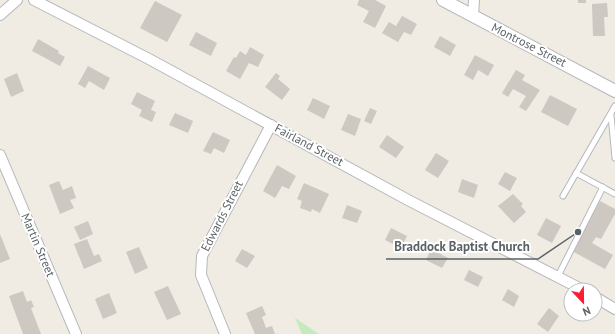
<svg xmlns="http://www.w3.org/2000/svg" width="615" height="334" font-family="'PT Sans',sans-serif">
	<rect width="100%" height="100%" fill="#f0ebe3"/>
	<path fill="#c5eabd" d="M295,318L319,334H302Z"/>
	<g fill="#cdc8c2">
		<path d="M359,0H375L386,6L375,28L363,22L369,11L357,5Z"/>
		<rect x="578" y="0" width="8" height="3"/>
		<path d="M155,1L182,15L167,42L140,28Z"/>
		<path d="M607,3L608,17H604L605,36H593L592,4Z"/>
		<path d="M402,16L417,24L411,35L404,32L398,42L382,33L389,22L396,26Z"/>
		<path d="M196,32L217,43L211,56L189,45Z"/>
		<path d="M440,36L456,45L450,56L434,47Z"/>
		<path d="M38,39L59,51L58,53L65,57L60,66L32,51Z"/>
		<path d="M250,47L264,55L258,67L249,63L240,79L226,71L234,57L236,58L240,51L246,55Z"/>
		<path d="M475,55L494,65L488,76L478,70L473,80L464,75Z"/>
		<path d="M88,66L110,78L104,90L89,81L85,88L78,84Z"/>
		<path d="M516,70L525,75L522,80L540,90L526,111L519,107L526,96L513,89L508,97L502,93Z"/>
		<path d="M17,73L24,91L11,97L4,79Z"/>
		<path d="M276,73L280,76L278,79L290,89L282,100L265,87Z"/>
		<path d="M137,92L155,101L151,110L156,112L152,122L139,116L142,110L131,104Z"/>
		<path d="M550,95L577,109L568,126L541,112Z"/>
		<path d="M313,98L330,106L324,119L307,110Z"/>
		<path d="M370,108L377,111L371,124L364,121Z"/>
		<path d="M175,113L193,121L188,133L169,125Z"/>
		<path d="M348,114L361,119L355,136L341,130Z"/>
		<path d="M213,132L230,140L224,153L214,148L211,154L203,151Z"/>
		<path d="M387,135L404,147L396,158L379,147Z"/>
		<path d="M436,153L449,161L438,178L425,170Z"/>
		<path d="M277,165L296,176L289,189L282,186L275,198L263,191Z"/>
		<path d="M505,172L517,178L510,191L498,184Z"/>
		<path d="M462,179L478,185L474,198L458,192Z"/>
		<path d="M59,181L63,190L72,186L76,198L70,200L74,208L60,214L49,185Z"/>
		<path d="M304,183L329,194L320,213L312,209L311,212L300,208L302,201L297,199Z"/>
		<path d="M513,194L523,204L521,206L526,212L514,223L498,206Z"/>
		<path d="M600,201L615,209V214L601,239L596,237L592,243L613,255L605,269L572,251Z"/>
		<path d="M347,205L362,211L357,223L342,218Z"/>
		<path d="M546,218L561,226L552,243L537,235Z"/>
		<path d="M88,221L93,234L80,240L74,227Z"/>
		<path d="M391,228L407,236L401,248L385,240Z"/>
		<path d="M0,234L10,259L0,263Z"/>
		<path d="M87,239L94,256L99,254L102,261L84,269L74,244Z"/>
		<path d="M139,247L148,268L135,274L126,252Z"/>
		<path d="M242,249L255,256L247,268L235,261Z"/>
		<path d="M431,249L448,258L442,268L426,260Z"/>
		<path d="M469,270L483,277L478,287L464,280Z"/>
		<path d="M168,286L181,314L167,320L154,292Z"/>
		<path d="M508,289L519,296L514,307L502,300Z"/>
		<path d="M23,291L27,302L31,300L34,307L31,308L41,334H23L9,296Z"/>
		<path d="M109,293L117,313L103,319L95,299Z"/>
		<path d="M262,306L266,315L262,317L266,328L272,326L275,334H255L246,313Z"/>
		<path d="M549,308L559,316L548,332L537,324Z"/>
	</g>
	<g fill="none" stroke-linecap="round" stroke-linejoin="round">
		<g stroke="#b4b8bc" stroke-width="7">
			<g id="service">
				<path d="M611,115L615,158"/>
				<path d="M576,173L615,194"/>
				<path d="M563,196L615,106"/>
				<path d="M558,276L603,187"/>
			</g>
		</g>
		<g stroke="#b4b8bc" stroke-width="12">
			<g id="minor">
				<path d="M34,0L149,59L408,200L583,290"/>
				<path d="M0,15L17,0"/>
				<path d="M473,16L474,0"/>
				<path d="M0,155L76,334"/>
				<path d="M595,297L615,309"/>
				<path d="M225,334L201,275L202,256L271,125"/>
			</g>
		</g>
		<g stroke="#b4b8bc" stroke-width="14">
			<path id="tertiary" d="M443,0L615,91"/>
		</g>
		<use href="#service" stroke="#fff" stroke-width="5"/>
		<use href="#minor" stroke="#fff" stroke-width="10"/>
		<use href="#tertiary" stroke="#fff" stroke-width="12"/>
	</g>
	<g text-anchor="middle" stroke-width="4" stroke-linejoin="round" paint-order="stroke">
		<g font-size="12" fill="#5b6266" stroke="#fff">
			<text transform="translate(529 45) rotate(27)" y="4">Montrose Street</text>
			<text transform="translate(309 145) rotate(28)" y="4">Fairland Street</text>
			<text transform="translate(222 216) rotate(-63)" y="4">Edwards Street</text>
			<text transform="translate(38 245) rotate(67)" y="4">Martin Street</text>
		</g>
	</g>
	<path fill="none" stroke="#5b6266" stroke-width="1.5" d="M578 232L538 259H386"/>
	<circle fill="#5b6266" stroke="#fff" stroke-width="1.5" cx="578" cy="232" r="4"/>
	<g font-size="13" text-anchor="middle" font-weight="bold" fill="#5b6266" stroke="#fff" stroke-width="4" stroke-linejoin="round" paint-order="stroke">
		<text x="462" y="251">Braddock Baptist Church</text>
	</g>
	<g transform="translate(583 302) rotate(158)"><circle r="19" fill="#ffffff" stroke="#bdc0c2"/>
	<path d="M0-3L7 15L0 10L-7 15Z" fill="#fc1d34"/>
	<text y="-6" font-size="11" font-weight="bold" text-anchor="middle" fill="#5b6266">N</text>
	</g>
</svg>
